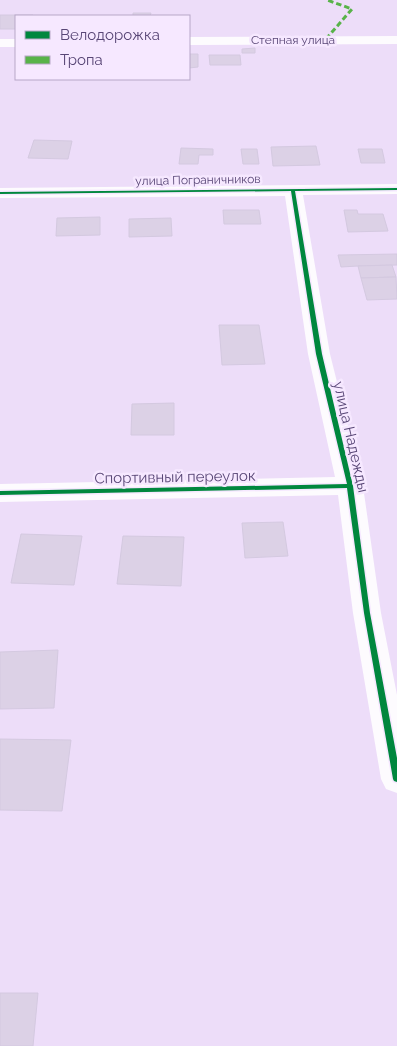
<svg xmlns="http://www.w3.org/2000/svg" width="397" height="1046" font-family="Raleway,sans-serif">
	<rect width="100%" height="100%" fill="#f1e7f7"/>
	<path fill="#edddf9" fill-rule="evenodd" d="M0,0H397V1046H0ZM16,16H189V79H16Z"/>
	<g fill="#dcd1e6" stroke="#d4c9e0">
		<path d="M133,13H151L150,16H133Z"/>
		<path d="M0,15H33V16H16V29H0Z"/>
		<path d="M255,48V53H242V49Z"/>
		<path d="M189,54H198V67L189,68Z"/>
		<path d="M209,55H240L241,65H210Z"/>
		<path d="M34,140L72,141L68,159L28,158Z"/>
		<path d="M316,146L320,165L273,166L271,147Z"/>
		<path d="M181,148L213,149V155H199L198,164H179Z"/>
		<path d="M241,149H257L259,164H243Z"/>
		<path d="M358,149H382L385,163H361Z"/>
		<path d="M223,210H259L261,224H224Z"/>
		<path d="M344,210H357L358,214H383L388,231L348,232Z"/>
		<path d="M100,217V235L56,236L57,218Z"/>
		<path d="M171,218L172,236L129,237V219Z"/>
		<path d="M397,254V265L358,266L341,267L338,255Z"/>
		<path d="M392,265L396,277L361,278L358,266Z"/>
		<path d="M396,277L397,299L367,300L361,278Z"/>
		<path d="M219,325H259L265,364L222,365Z"/>
		<path d="M174,403V435H131L132,404Z"/>
		<path d="M283,522L288,556L245,558L242,523Z"/>
		<path d="M21,534L82,536L74,585L11,583Z"/>
		<path d="M123,536L184,537L181,586L117,584Z"/>
		<path d="M58,650L54,708L0,709V652Z"/>
		<path d="M0,739L71,740L62,811L0,810Z"/>
		<path d="M0,993H38L33,1046H0Z"/>
	</g>
	<g fill="none" stroke-linecap="round" stroke-linejoin="round">
		<g fill="#fdfbfe" fill-rule="evenodd">
			<path d="M397,36V44L189,45V37Z"/>
			<rect x="0" y="39" width="16" height="8"/>
			<path d="M397,184V194L303,195L330,354L363,486L381,613L397,695V793L386,789L381,779L353,613L338,495L0,502V484L335,477L308,354L285,196L0,198V188Z"/>
		</g>
		<path stroke="#58b349" stroke-width="3" stroke-dasharray="5.5 3" stroke-linecap="butt" d="M326,39L352,9L327,0"/>
		<g stroke="#f6e8ff" stroke-width="3">
			<path id="cycleway" d="M397,188V190L295,191L322,354L353,486L370,613L397,758V782L394,781L393,779L364,613L347,488L0,495V491L347,484L316,354L291,191L0,194V192Z"/>
		</g>
		<use href="#cycleway" fill="#00873e" fill-rule="evenodd"/>
	</g>
	<g text-anchor="middle" stroke-width="5" stroke-linejoin="round" paint-order="stroke">
		<g font-size="12" fill="#584676" stroke="#f6e8ff">
			<text x="293" y="44">Степная улица</text>
			<text transform="translate(198 180) rotate(-1)" y="4">улица Пограничников</text>
		</g>
		<g font-size="15" fill="#584676" stroke="#f6e8ff">
			<text transform="translate(351 437) rotate(77)" y="5">улица Надежды</text>
			<text transform="translate(175 477) rotate(-1)" y="5">Спортивный переулок</text>
		</g>
	</g>
	<rect x="15" y="15" width="175" height="65" fill="#f6e8ff" stroke="#b7a7c8"/>
	<rect x="25" y="31" width="25" height="8" fill="#00873e" stroke="#b7a7c8"/>
	<text x="60" y="40" font-size="15" fill="#584676">Велодорожка</text>
	<rect x="25" y="56" width="25" height="8" fill="#58b349" stroke="#b7a7c8"/>
	<text x="60" y="65" font-size="15" fill="#584676">Тропа</text>
</svg>
